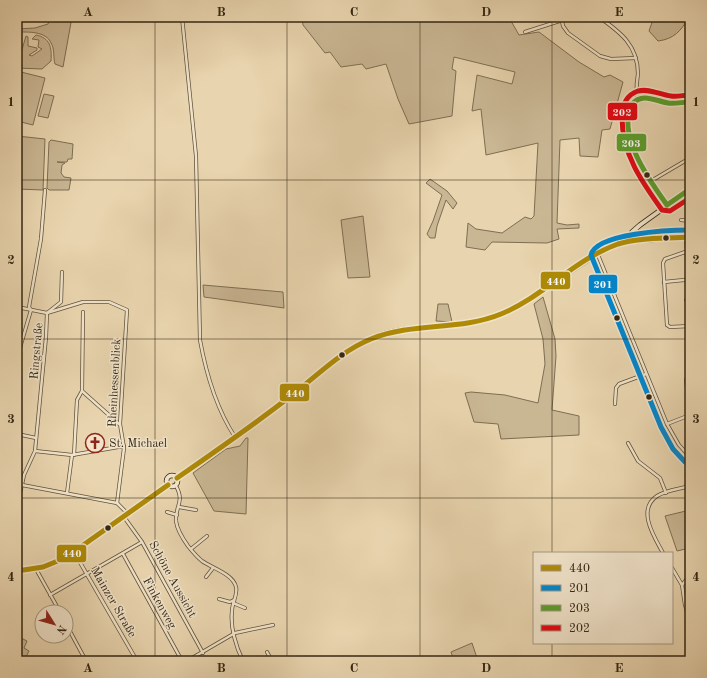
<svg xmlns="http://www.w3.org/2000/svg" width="707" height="678" font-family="'Old Standard TT',serif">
	<rect width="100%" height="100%" fill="#e8d4ae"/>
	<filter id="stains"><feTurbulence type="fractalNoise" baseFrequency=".005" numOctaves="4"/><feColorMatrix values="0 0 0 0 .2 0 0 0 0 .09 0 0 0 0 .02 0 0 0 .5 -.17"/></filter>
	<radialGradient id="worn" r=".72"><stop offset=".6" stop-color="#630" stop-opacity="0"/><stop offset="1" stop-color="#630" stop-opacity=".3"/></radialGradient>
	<g fill="#c9b693" stroke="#7e6e52">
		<path d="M51,17H72L63,67L55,64C53,58 55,49 51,43C46,31 28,32 17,32V29L35,28L48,24Z"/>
		<path d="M302,17H514L511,21L519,35L539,32L579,62L604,77L610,75L623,82L610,129L602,130L598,157L580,156L579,138L560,140L557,223L567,225L579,224V228L557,229L559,239L547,243L492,242L485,250L466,247L468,223L476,229L502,233L525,217L531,219L534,216L538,143L486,155L481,109L472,111L477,75L512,84L515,72L454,57L452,69L456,71L452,116L409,124L398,99L386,64L366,69L362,64L341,67L330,52L325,53L303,25Z"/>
		<path d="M654,17H689C681,31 674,39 658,41L649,31Z"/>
		<path d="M36,35C50,38 52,47 51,61L42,69L17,68V55L21,53L26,36L28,37V46L37,48V50L29,55L32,56L42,49L38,47L39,40L32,39Z"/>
		<path d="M17,71L45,78L33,125L17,121Z"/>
		<path d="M44,94L54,96L48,118L38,116Z"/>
		<path d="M17,136L45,139L43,190L17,189Z"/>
		<path d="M51,140L73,144L72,159H68L67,162H57L65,163L62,165L61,173L64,177L71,178L69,190H49L47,188L49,142Z"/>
		<path d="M430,179L447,191L457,203L453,209L446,200L437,226L435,238H430L427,234L433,221L442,195L426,183Z"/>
		<path d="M363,216L370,277L348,278L341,220Z"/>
		<path d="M203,285L283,292L284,308L204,297Z"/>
		<path d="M543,297L555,339L556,356L552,410L579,416V435L501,439L498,424L474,422L465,393L471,392L505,395L538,403L545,364L543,339L534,304Z"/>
		<path d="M438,304H448L452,322L436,321Z"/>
		<path d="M246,438H248L246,514L214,511L193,473L226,449L240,446Z"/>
		<path d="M690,510V548L677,551L665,516Z"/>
		<path d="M17,636L27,641L24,648L29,651L25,659L17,655Z"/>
		<path d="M472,643L478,661H454L451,652Z"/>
	</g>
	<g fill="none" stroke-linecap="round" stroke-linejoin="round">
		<g stroke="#615239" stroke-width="4">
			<g id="street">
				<path d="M182,17L196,156L200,340C206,373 216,408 235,437"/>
				<path d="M599,17C620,32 638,45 638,74C637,82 635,90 638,99"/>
				<path d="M562,21L563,26L568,33L600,56L611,59L636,58"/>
				<path d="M525,32L572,17"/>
				<path d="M651,181L690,158"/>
				<path d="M667,205C649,179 626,150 629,116C629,109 631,102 638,99C648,94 659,101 668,103C676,104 683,102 690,102"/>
				<path d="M681,220L690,221"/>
				<path d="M686,238L688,261L690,263"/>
				<path d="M688,251L665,259L663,263L667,325L670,327L690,326"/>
				<path d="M598,255L667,424L679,445L690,457"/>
				<path d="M664,282L684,280"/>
				<path d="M686,300H690"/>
				<path d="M17,307L47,313L83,302H109L127,310L120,424L124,448L117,503"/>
				<path d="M83,312L82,391L119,424"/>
				<path d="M17,358L31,310L29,307L41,239L45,190"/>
				<path d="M615,404L616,388L619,384L646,374"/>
				<path d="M690,415L686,380L690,370"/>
				<path d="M667,424L690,415"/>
				<path d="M17,434L36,438"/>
				<path d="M628,443L638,461L660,478L666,493"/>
				<path d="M35,451L72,455L124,446"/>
				<path d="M74,455L77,400L82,391"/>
				<path d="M22,485L117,503L128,514"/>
				<path d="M176,486C185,502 175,506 176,521C177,529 183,539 188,546C192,551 197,557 202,561C212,568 233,574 236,587C238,594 232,603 232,611C230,627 236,647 243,661"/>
				<path d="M67,493L72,455"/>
				<path d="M17,507L24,475L35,451L46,337L47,313L61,302L62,272"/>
				<path d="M179,507L196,510"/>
				<path d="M167,512L177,515"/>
				<path d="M124,517L142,542L203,653"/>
				<path d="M191,549L207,536"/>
				<path d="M74,552L137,661"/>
				<path d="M663,553C655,538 636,510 657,496C666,490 680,489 690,486"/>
				<path d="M123,554L182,661"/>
				<path d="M672,568L682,585L685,605L690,621"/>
				<path d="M36,569L60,612"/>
				<path d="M206,577L213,568"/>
				<path d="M682,585L690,575"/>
				<path d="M50,595L142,542"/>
				<path d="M219,599L230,602L234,600"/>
				<path d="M233,603L245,608"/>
				<path d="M66,624L86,661"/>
				<path d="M267,652L272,661"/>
				<path d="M187,661L235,633L273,625"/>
			</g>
		</g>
		<g stroke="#342612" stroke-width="5.5">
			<g id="secondary">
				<path d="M629,241L632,232L640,225L690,189"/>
				<circle cx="172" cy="481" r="5.5"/>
				<path d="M177,478C216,451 254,424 292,395C317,376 340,351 370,339C412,320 460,333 502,314C542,296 576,262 616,245L629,241L690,237"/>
				<path d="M17,571L43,567L65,558L168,485"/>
			</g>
		</g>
		<use href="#street" stroke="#f0e3ca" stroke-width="2.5"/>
		<use href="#secondary" stroke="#f0e3ca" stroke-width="4"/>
		<g stroke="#f0e3ca" stroke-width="8">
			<g id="bus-1">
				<path d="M177,478C216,451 255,424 292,395C318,375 341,351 371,339C413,322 460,331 501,314C543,297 575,259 618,244C640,237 667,239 690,237"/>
				<path d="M17,571L43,567L65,558L168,485"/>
			</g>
		</g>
		<g stroke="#f0e3ca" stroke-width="8">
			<path id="bus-2" d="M685,462L673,449L661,427L591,255C596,233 671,230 690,230"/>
		</g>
		<g stroke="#f0e3ca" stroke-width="8">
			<path id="bus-3" d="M690,102C683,102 675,104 668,103C655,101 643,92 632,104C616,135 650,181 667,205L690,189"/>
		</g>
		<g stroke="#f0e3ca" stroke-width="8">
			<path id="bus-4" d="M690,95C684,95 677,97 671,96C660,95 650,88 638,91C626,95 622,106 622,118C622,154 642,182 662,210L670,211L690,198"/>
		</g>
		<use href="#bus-1" stroke="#ae8a07" stroke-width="5"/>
		<use href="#bus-2" stroke="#0086ce" stroke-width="5"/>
		<use href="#bus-3" stroke="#5b9d2b" stroke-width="5"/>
		<use href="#bus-4" stroke="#e30613" stroke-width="5"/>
	</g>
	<path fill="none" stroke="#342612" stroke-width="1" stroke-opacity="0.55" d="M155,17V661M287,17V661M420,17V661M552,17V553M17,180H690M17,339H690M17,498H690M552,643V661"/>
	<defs>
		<g id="church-ring" transform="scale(1)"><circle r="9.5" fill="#f0e3ca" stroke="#8f2418" stroke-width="1.5"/><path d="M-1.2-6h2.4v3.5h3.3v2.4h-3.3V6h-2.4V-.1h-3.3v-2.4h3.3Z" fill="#8f2418"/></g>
	</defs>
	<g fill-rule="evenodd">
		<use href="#church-ring" x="95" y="443"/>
	</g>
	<g fill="#342612" stroke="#f0e3ca" stroke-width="1.5">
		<circle cx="647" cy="175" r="3.5"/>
		<circle cx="666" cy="238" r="3.5"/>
		<circle cx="617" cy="318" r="3.5"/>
		<circle cx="342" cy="355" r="3.5"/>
		<circle cx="649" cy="397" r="3.5"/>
		<circle cx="108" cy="528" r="3.5"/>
	</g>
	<g text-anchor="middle" stroke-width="3" stroke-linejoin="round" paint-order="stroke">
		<g font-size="12" fill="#342612" stroke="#f0e3ca">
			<text transform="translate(36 351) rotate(-85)" y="4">Ringstraße</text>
			<text transform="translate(114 383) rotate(-87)" y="4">Rheinhessenblick</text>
			<text transform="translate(173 579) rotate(61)" y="4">Schöne Aussicht</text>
			<text transform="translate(114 602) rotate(60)" y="4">Mainzer Straße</text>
			<text transform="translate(160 603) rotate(61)" y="4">Finkenweg</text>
		</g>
		<g font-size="12" fill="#342612" stroke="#f0e3ca" text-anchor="start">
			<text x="109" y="447">St. Michael</text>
		</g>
	</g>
	<g stroke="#f0e3ca" stroke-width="1.5">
		<rect x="607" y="102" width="31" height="19" rx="4" fill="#e30613"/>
		<rect x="616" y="133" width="31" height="19" rx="4" fill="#5b9d2b"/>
		<rect x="540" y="271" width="31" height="19" rx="4" fill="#ae8a07"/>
		<rect x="588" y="274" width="30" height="20" rx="4" fill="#0086ce"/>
		<rect x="279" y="383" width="31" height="19" rx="4" fill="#ae8a07"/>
		<rect x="56" y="544" width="31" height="19" rx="4" fill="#ae8a07"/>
	</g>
	<g font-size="11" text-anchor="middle" font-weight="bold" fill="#fff">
		<text x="622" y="116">202</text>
		<text x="631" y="147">203</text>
		<text x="556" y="285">440</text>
		<text x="603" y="288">201</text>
		<text x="295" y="397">440</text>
		<text x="72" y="557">440</text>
	</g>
	<rect width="707" height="678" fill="none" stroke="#e8d4ae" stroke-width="44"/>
	<rect x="533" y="552" width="140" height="92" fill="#f0e3ca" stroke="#a59780"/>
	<rect x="541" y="565" width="20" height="6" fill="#ae8a07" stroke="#a59780"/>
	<text x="569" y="572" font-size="12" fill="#342612">440</text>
	<rect x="541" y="585" width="20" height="6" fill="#0086ce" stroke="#a59780"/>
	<text x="569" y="592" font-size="12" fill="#342612">201</text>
	<rect x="541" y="605" width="20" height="6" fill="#5b9d2b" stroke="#a59780"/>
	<text x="569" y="612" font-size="12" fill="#342612">203</text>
	<rect x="541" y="625" width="20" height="6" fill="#e30613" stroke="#a59780"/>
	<text x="569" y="632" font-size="12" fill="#342612">202</text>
	<g transform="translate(54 624) rotate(127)"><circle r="19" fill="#f0e3ca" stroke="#a59780"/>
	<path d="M0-3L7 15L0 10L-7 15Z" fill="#8f2418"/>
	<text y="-6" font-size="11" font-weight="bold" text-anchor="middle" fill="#342612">N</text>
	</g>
	<rect x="22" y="22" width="663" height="634" fill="none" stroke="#342612" stroke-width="1.5"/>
	<g font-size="13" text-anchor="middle" font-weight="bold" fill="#342612">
		<text x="88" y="16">A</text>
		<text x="221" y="16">B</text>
		<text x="354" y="16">C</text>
		<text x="486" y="16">D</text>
		<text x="619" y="16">E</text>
		<text x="11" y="106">1</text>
		<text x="696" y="106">1</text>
		<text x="11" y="264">2</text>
		<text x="696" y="264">2</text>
		<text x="11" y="423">3</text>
		<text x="696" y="423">3</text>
		<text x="11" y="581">4</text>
		<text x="696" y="581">4</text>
		<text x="88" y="672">A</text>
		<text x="221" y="672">B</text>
		<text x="354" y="672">C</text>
		<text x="486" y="672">D</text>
		<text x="619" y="672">E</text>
	</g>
	<rect width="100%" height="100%" filter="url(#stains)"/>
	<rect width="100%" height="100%" fill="url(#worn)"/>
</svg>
